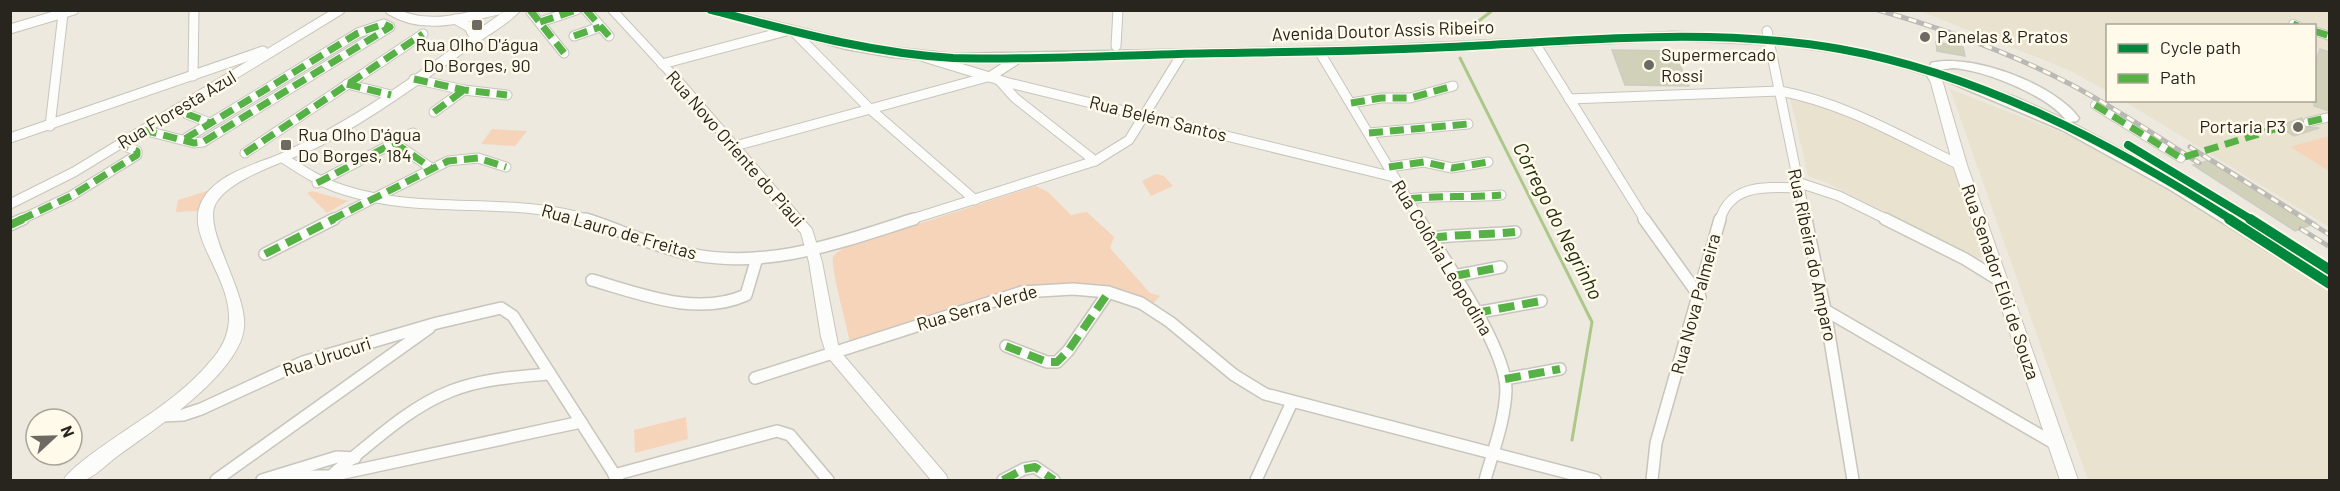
<svg xmlns="http://www.w3.org/2000/svg" width="2340" height="491" font-family="Barlow,sans-serif">
	<rect width="100%" height="100%" fill="#ede9df"/>
	<g fill="#e8e2cf">
		<path d="M1920,11H2329V227L2124,101L2314,100V26H2108L2107,91L2069,70Z"/>
		<path d="M1950,89L2063,133L2138,167L2329,290V480H2088Z"/>
		<path d="M1790,97L1828,104L1955,167L1983,257L1976,258L1825,182L1808,176Z"/>
	</g>
	<g fill="#f5d4ba">
		<path d="M492,129L527,131L515,146L481,144Z"/>
		<path d="M2329,136V171L2292,148L2293,146Z"/>
		<path d="M1156,174L1164,176L1173,186L1151,196L1142,181Z"/>
		<path d="M1036,186L1048,192L1071,215L1087,212L1114,237L1110,248L1150,293L1160,296L1153,304L1092,286L1045,285L930,315L850,342C847,327 830,265 833,257C835,253 840,251 844,248Z"/>
		<path d="M210,190L198,211L176,212L178,200Z"/>
		<path d="M312,191L348,201L327,213L307,193Z"/>
		<path d="M686,417L688,439L635,453L634,430Z"/>
	</g>
	<g fill="none" stroke-linecap="round" stroke-linejoin="round">
		<g stroke="#adc788" stroke-width="3">
			<path d="M1476,23L1493,10"/>
			<path d="M1460,58L1592,322L1572,440"/>
		</g>
	</g>
	<g fill="#d1d0b9" stroke="#cdccc3" stroke-width="1.5">
		<path d="M1936,42L1963,47L1965,56L1937,51Z"/>
		<path d="M2320,49L2330,52V111L2314,106V67Z"/>
		<path d="M1612,50L1674,51L1689,86L1625,85Z"/>
		<path d="M2302,118L2306,127L2319,128L2294,136L2278,126Z"/>
		<path d="M2213,159L2316,223L2295,231L2193,165Z"/>
	</g>
	<g fill="none" stroke-linecap="round" stroke-linejoin="round">
		<g stroke="#c8c5bd" stroke-width="10">
			<g id="pedestrian">
				<path d="M2293,24L2298,26"/>
				<path d="M2314,31L2330,36"/>
				<path d="M2095,105L2181,158"/>
				<path d="M2308,122L2330,117"/>
			</g>
		</g>
		<g stroke="#c8c5bd" stroke-width="11">
			<g id="minor-far1">
				<path d="M390,10C424,31 462,18 498,10"/>
				<path d="M586,10L609,36"/>
				<path d="M531,12L564,53"/>
				<path d="M455,19L469,27L475,38"/>
				<path d="M540,22L576,10"/>
				<path d="M10,29L74,10"/>
				<path d="M793,31L869,108L975,200"/>
				<path d="M1767,31L1806,220"/>
				<path d="M574,36L600,27"/>
				<path d="M1534,42L1645,220"/>
				<path d="M1116,46L1118,10"/>
				<path d="M1319,51L1420,220"/>
				<path d="M924,57L1009,83L1394,177"/>
				<path d="M662,64L790,30"/>
				<path d="M193,76L194,10"/>
				<path d="M414,79L464,90L507,95"/>
				<path d="M999,80L1015,98L1095,161"/>
				<path d="M347,84L391,95"/>
				<path d="M1569,99L1780,91C1845,103 1901,137 1960,165"/>
				<path d="M1351,103L1381,98H1410L1453,86"/>
				<path d="M434,112L464,90"/>
				<path d="M187,114L210,123"/>
				<path d="M50,126L63,14"/>
				<path d="M143,130L194,143L203,142L390,27L384,24L358,33L183,140"/>
				<path d="M1369,133L1468,124"/>
				<path d="M10,138L263,51"/>
				<path d="M395,143L431,168"/>
				<path d="M735,146L991,76L1019,58"/>
				<path d="M245,153L423,34"/>
				<path d="M283,158C303,171 321,183 344,190C424,216 510,195 590,220"/>
				<path d="M1389,167L1424,162L1452,168L1488,162"/>
				<path d="M1797,182L1839,196L1888,220"/>
				<path d="M317,183L413,133"/>
				<path d="M1408,199C1439,195 1470,198 1501,195"/>
				<path d="M10,204L74,172L340,10"/>
				<path d="M20,220L71,196L137,155V151L120,144"/>
				<path d="M331,220L448,161L478,158L506,167"/>
				<path d="M909,220L1095,161L1129,140L1182,54"/>
				<path d="M1720,220C1730,184 1766,187 1798,188"/>
			</g>
		</g>
		<g stroke="#c8c5bd" stroke-width="14">
			<g id="minor">
				<path d="M586,219C621,230 654,247 690,254C768,270 841,242 914,219"/>
				<path d="M1419,219C1443,258 1506,347 1506,390C1505,421 1493,451 1485,480"/>
				<path d="M1644,219L1700,297"/>
				<path d="M1806,219L1825,310L1853,480"/>
				<path d="M1885,219L1965,259L1999,280"/>
				<path d="M10,225L23,219"/>
				<path d="M1431,238C1459,234 1487,235 1515,232"/>
				<path d="M265,254L334,219"/>
				<path d="M1454,276L1501,267"/>
				<path d="M592,280C641,294 697,317 746,295L757,258"/>
				<path d="M1825,310L2057,445"/>
				<path d="M1475,313L1541,301"/>
				<path d="M1006,346L1047,362H1057L1068,351L1108,293"/>
				<path d="M755,378L1022,292L1073,289L1108,292L1141,303L1170,322L1234,375L1265,394L1595,480"/>
				<path d="M1505,379L1560,369"/>
				<path d="M161,416L183,415L201,409L303,362L437,323L501,308L513,316L618,480"/>
				<path d="M334,473C371,444 407,408 451,391C481,379 515,377 547,374"/>
				<path d="M614,475L777,431L790,435L828,480"/>
				<path d="M278,476H330L581,422"/>
				<path d="M216,480L429,328"/>
				<path d="M262,480L337,457L355,458"/>
				<path d="M1003,480L1024,469L1035,467L1054,480"/>
				<path d="M1256,480L1292,402"/>
				<path d="M1652,480L1656,443L1720,219"/>
			</g>
		</g>
		<g stroke="#c8c5bd" stroke-width="2">
			<path id="tertiary" d="M607,10H618L684,81L812,229L822,262L839,350L946,475L948,480H931L827,356L821,337L809,262L801,233L676,85Z"/>
		</g>
		<g stroke="#c8c5bd" stroke-width="2">
			<g id="secondary">
				<path d="M506,10H521C507,25 486,36 470,48C422,82 374,117 322,145C294,160 231,176 216,203C201,228 248,292 244,328C239,374 155,429 119,455C109,462 98,474 87,479C81,482 71,480 64,480C70,465 139,422 157,409C178,394 198,377 214,357C261,299 181,246 201,203C214,174 254,165 280,154C362,117 433,62 506,10Z"/>
				<path d="M1936,62L1942,66L1938,72L1943,83L1967,165L2078,480H2060L1953,165L1931,83L1925,72L1932,63Z"/>
			</g>
		</g>
		<g stroke="#c8c5bd" stroke-width="3">
			<path id="primary" d="M705,10H728L869,45L953,54L1371,46L1673,32L1784,37L1840,45L1930,67L1931,63C1971,53 2055,84 2079,118L2077,121L2070,122L2180,181L2330,276V290L2169,189L2062,130L1949,82L1892,64L1840,53L1784,45L1673,40L1371,54L953,62L892,57L846,49ZM1953,68C1984,70 2047,95 2066,120L2017,98L1938,70Z"/>
		</g>
		<use href="#pedestrian" stroke="#fcfcfa" stroke-width="8"/>
		<use href="#minor-far1" stroke="#fcfcfa" stroke-width="9"/>
		<use href="#minor" stroke="#fcfcfa" stroke-width="11"/>
		<use href="#tertiary" fill="#fcfcfa" fill-rule="evenodd"/>
		<use href="#secondary" fill="#fcfcfa" fill-rule="evenodd"/>
		<use href="#primary" fill="#fcfcfa" fill-rule="evenodd"/>
		<g stroke="#bab9b6" stroke-width="5">
			<g id="rail">
				<path d="M1878,10C1944,29 2009,52 2070,84C2115,108 2157,136 2199,163"/>
				<path d="M2190,147L2330,235"/>
				<path d="M2301,229L2330,247"/>
			</g>
		</g>
		<use href="#rail" stroke="#fffaea" stroke-width="3" stroke-dasharray="8" stroke-linecap="butt"/>
		<g stroke="#56b245" stroke-width="7" stroke-dasharray="14 7" stroke-linecap="butt">
			<path d="M530,10L564,53"/>
			<path d="M586,10L609,36"/>
			<path d="M540,22L576,10"/>
			<path d="M2293,24L2298,26"/>
			<path d="M2314,31L2330,36"/>
			<path d="M574,36L600,27"/>
			<path d="M414,79L464,90L507,95"/>
			<path d="M347,84L391,95"/>
			<path d="M1351,103L1381,98H1410L1453,86"/>
			<path d="M2095,105L2181,158L2278,128"/>
			<path d="M434,112L464,90"/>
			<path d="M187,114L210,123"/>
			<path d="M2308,122L2330,117"/>
			<path d="M143,130L194,143L203,142L390,27L384,24L358,33L183,140"/>
			<path d="M1369,133L1468,124"/>
			<path d="M395,143L431,168"/>
			<path d="M245,153L423,34"/>
			<path d="M1389,167L1424,162L1452,168L1488,162"/>
			<path d="M317,183L413,133"/>
			<path d="M1408,199C1439,195 1470,198 1501,195"/>
			<path d="M20,220L71,196L137,155V151L120,144"/>
			<path d="M331,220L448,161L478,158L506,167"/>
		</g>
		<g stroke="#56b245" stroke-width="8" stroke-dasharray="16 8" stroke-linecap="butt">
			<path d="M10,225L23,219"/>
			<path d="M1431,238C1459,234 1487,235 1515,232"/>
			<path d="M265,254L334,219"/>
			<path d="M1454,276L1501,267"/>
			<path d="M1475,313L1541,301"/>
			<path d="M1006,346L1047,362H1057L1068,351L1108,293"/>
			<path d="M1505,379L1560,369"/>
			<path d="M1003,480L1024,469L1035,467L1054,480"/>
		</g>
		<g stroke="#fffaea" stroke-width="11">
			<g id="cycleway-far1">
				<path d="M711,10C792,31 869,53 953,58C1028,60 1103,56 1178,54C1268,52 1359,52 1450,47C1579,41 1711,26 1840,49C1981,74 2112,144 2232,220"/>
				<path d="M2128,145L2252,220"/>
			</g>
		</g>
		<g stroke="#fffaea" stroke-width="14">
			<g id="cycleway">
				<path d="M2229,219L2330,284"/>
				<path d="M2250,219L2330,270"/>
			</g>
		</g>
		<use href="#cycleway-far1" stroke="#00873e" stroke-width="8"/>
		<use href="#cycleway" stroke="#00873e" stroke-width="10"/>
	</g>
	<g fill="#6c6a62" stroke="#fffaea" stroke-width="2">
		<rect x="471" y="19" width="12" height="12" rx="3"/>
		<circle cx="1925" cy="37" r="6"/>
		<circle cx="1649" cy="65" r="6"/>
		<circle cx="2298" cy="127" r="6"/>
		<rect x="280" y="139" width="12" height="12" rx="3"/>
	</g>
	<g text-anchor="middle" stroke-width="5" stroke-linejoin="round" paint-order="stroke">
		<g font-size="18" fill="#27251e" stroke="#fffaea">
			<text transform="translate(1383 31) rotate(-2)" y="6">Avenida Doutor Assis Ribeiro</text>
			<text transform="translate(177 110) rotate(-31)" y="6">Rua Floresta Azul</text>
			<text transform="translate(1158 119) rotate(14)" y="6">Rua Belém Santos</text>
			<text transform="translate(735 149) rotate(49)" y="6">Rua Novo Oriente do Piaui</text>
			<text transform="translate(619 232) rotate(16)" y="6">Rua Lauro de Freitas</text>
			<text transform="translate(1812 255) rotate(78)" y="6">Rua Ríbeira do Amparo</text>
			<text transform="translate(1442 258) rotate(59)" y="6">Rua Colônia Leopodina</text>
			<text transform="translate(2000 282) rotate(71)" y="6">Rua Senador Elói de Souza</text>
			<text transform="translate(1696 304) rotate(-75)" y="6">Rua Nova Palmeira</text>
			<text transform="translate(977 308) rotate(-16)" y="6">Rua Serra Verde</text>
			<text transform="translate(327 357) rotate(-18)" y="6">Rua Urucuri</text>
		</g>
		<g font-size="18" fill="#27251e" stroke="#fffaea" text-anchor="start">
			<text x="1937" y="43">Panelas &amp; Pratos</text>
			<text x="477" y="51" text-anchor="middle">Rua Olho D'água<tspan x="477" dy="21">Do Borges, 90</tspan></text>
			<text x="1661" y="61">Supermercado<tspan x="1661" dy="21">Rossi</tspan></text>
			<text x="2286" y="133" text-anchor="end">Portaria P3</text>
			<text x="298" y="141">Rua Olho D'água<tspan x="298" dy="21">Do Borges, 184</tspan></text>
		</g>
		<g font-size="20" font-style="italic" fill="#202f0c" stroke="#fffaea">
			<text transform="translate(1558 221) rotate(63)" y="7">Córrego do Negrinho</text>
		</g>
	</g>
	<rect width="2340" height="491" fill="none" stroke="#27251e" stroke-width="24"/>
	<rect x="2106" y="24" width="210" height="78" fill="#fffaea" stroke="#a9a598" stroke-width="1.5"/>
	<rect x="2118" y="44" width="30" height="9" fill="#00873e" stroke="#a9a598" stroke-width="1.5"/>
	<text x="2160" y="54" font-size="18" fill="#27251e">Cycle path</text>
	<rect x="2118" y="74" width="30" height="9" fill="#56b245" stroke="#a9a598" stroke-width="1.5"/>
	<text x="2160" y="84" font-size="18" fill="#27251e">Path</text>
	<g transform="translate(54 437) rotate(68)"><circle r="28" fill="#fffaea" stroke="#a9a598" stroke-width="1.5"/>
	<path d="M0-4.5L10 22L0 15L-10 22Z" fill="#6c6a62"/>
	<text y="-9" font-size="16" font-weight="bold" text-anchor="middle" fill="#27251e">N</text>
	</g>
</svg>
